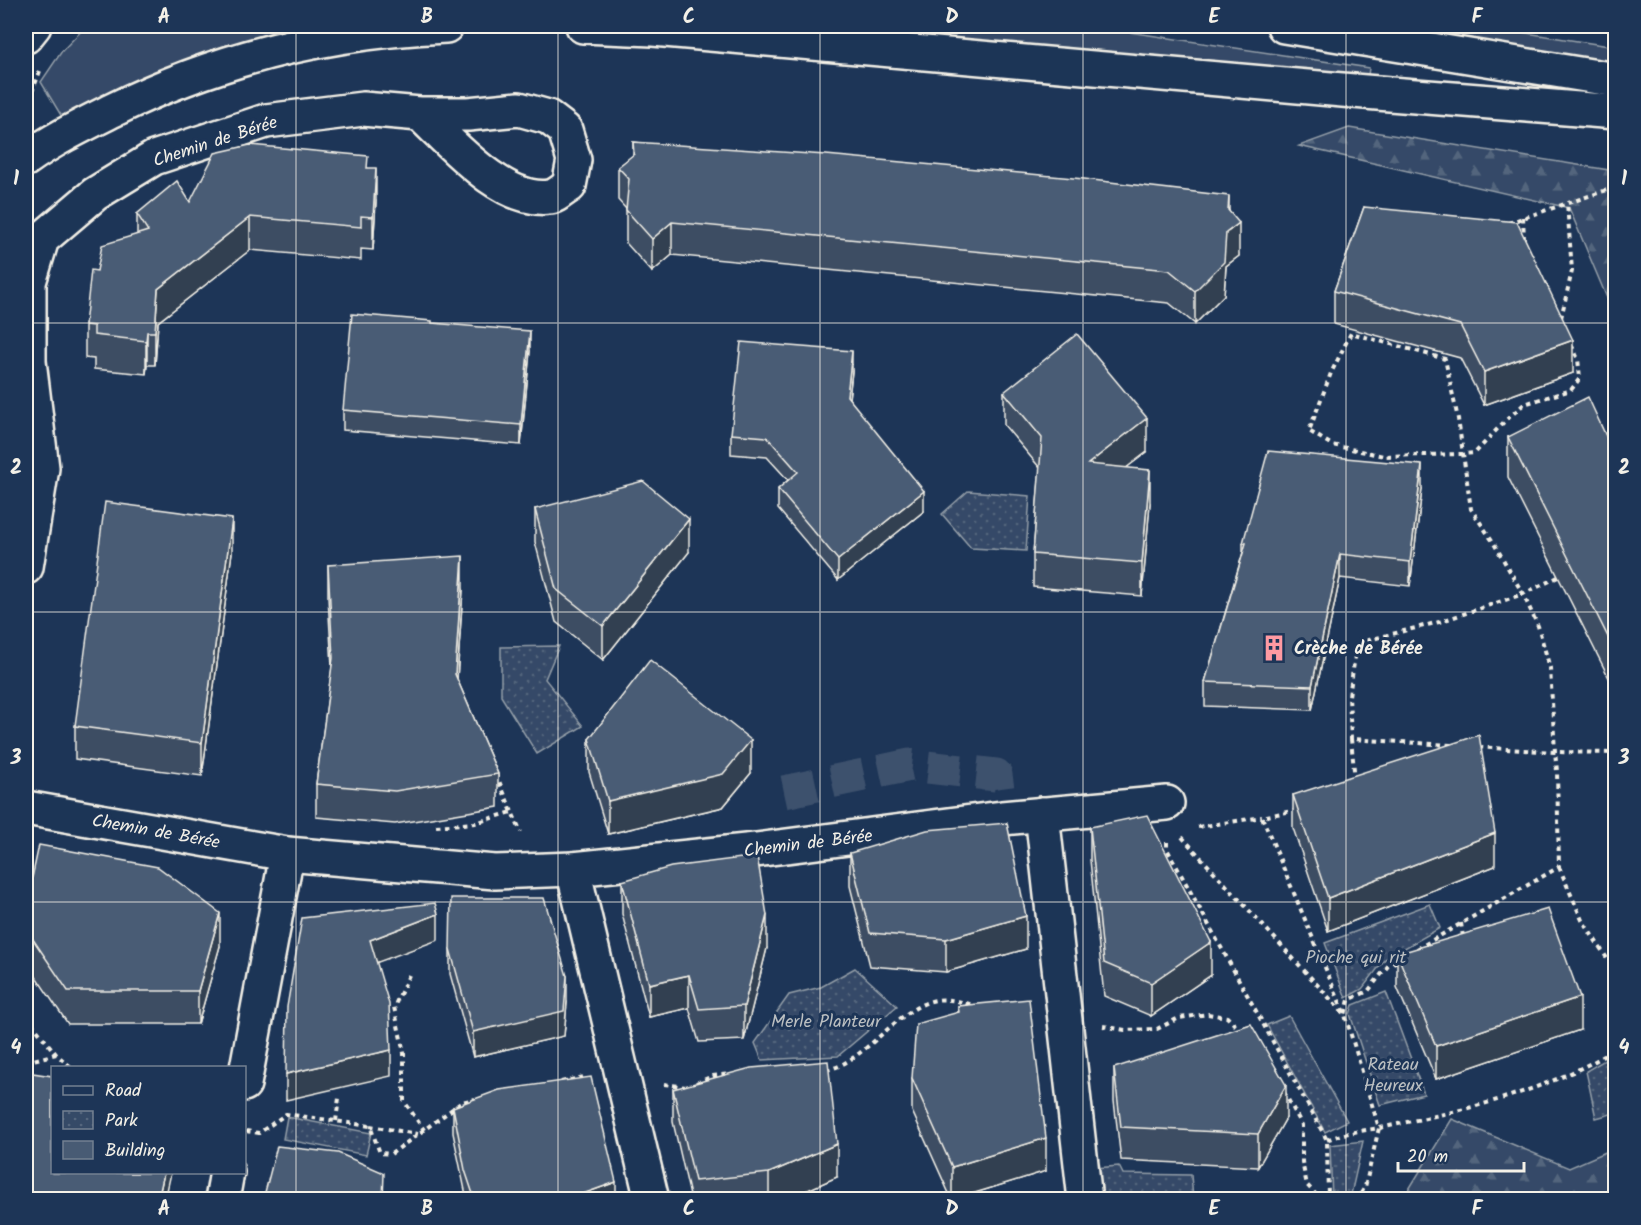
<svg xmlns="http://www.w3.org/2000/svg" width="1641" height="1225" font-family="Kalam,sans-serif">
	<defs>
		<pattern id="forest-firs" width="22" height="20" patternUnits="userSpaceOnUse" patternTransform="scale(1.5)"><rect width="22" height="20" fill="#354a67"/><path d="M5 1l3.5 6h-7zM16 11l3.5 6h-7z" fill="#53657d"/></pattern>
		<pattern id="park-dots" width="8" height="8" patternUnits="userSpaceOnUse" patternTransform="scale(1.5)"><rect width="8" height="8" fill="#354a67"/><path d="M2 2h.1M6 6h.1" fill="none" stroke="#53657d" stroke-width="1.8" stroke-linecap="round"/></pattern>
	</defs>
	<rect width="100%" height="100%" fill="#1d3557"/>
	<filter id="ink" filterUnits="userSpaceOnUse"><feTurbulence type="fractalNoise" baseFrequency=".0167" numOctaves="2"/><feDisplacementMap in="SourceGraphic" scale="12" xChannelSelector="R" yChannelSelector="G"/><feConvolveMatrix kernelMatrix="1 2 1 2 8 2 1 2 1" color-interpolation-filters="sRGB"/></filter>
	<g filter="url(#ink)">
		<g fill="#354a67" stroke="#949ea8" stroke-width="1.5">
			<path d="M86,26H311L279,32L170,66L62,117L41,82L62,51Z"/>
			<path d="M767,26H1089L1369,68L1368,75L992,42Z"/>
			<path d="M1367,26H1482L1615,47V65Z"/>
		</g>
		<g fill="url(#forest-firs)" stroke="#949ea8" stroke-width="1.5">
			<path d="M1349,128L1615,171V317L1569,208L1299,146Z"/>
			<path d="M1452,1119L1569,1168L1615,1148V1199H1403Z"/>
		</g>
		<g fill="url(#park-dots)" stroke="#949ea8" stroke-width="1.5">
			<path d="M968,491L1030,496L1026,551L971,548L942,514Z"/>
			<path d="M559,646L545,679L583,726L537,754L501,696V647Z"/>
			<path d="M1430,904L1440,928L1385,959L1362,989L1346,998L1325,943Z"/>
			<path d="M855,968L897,1006L838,1056L762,1060L755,1043L789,995L821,987Z"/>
			<path d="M1386,992L1424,1094L1380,1105L1350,1014L1353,1005Z"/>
			<path d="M1289,1016L1347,1121L1325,1132L1267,1025Z"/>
			<path d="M1615,1054V1113L1596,1118L1586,1071Z"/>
			<path d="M287,1117L371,1133L366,1155L283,1139Z"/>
			<path d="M1363,1141L1350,1199H1332L1330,1145Z"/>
			<path d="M1119,1166L1123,1174L1191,1175L1193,1199H1101L1096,1168Z"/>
		</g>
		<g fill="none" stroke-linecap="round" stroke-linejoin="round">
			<path stroke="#3d516d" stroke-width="33" stroke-dasharray="33 16" stroke-linecap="butt" d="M784,792L910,765L996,775L1002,818"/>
			<g stroke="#f4f1e8" stroke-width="38">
				<g id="minor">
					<path d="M26,567L42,468L29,361V282L42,239L95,194L154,158L266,121L363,109L420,114H468L519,109L548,117L565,130L574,160L569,186C563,189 556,197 549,197C503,203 451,143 420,114"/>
					<path d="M26,808L287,854L495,872L573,869L756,850L1002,818L1167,803"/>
					<path d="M1042,814L1085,1200"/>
					<path d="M573,869L652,1200"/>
					<path d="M244,1084L287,854"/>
					<path d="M222,1200L227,1172"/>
				</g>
			</g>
			<g stroke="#f4f1e8" stroke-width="38">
				<path id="major" d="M26,36L34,26"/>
			</g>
			<g stroke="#f4f1e8" stroke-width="38">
				<g id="highway">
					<path d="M583,26L653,29L1365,92L1616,112"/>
					<path d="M1284,26L1616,80"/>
					<path d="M26,159C52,140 83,125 113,110C218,58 329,31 446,26"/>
				</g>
			</g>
			<g stroke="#f4f1e8" stroke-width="4" stroke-dasharray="4.5 4.5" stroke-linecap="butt">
				<path d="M30,110L32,92L40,71"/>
				<path d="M1523,217L1524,239"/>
				<path d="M1508,223L1616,187"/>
				<path d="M1561,318L1572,271L1567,203"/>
				<path d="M1558,577L1523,594L1538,626L1550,668L1555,752L1616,753"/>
				<path d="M1351,739L1355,780"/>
				<path d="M1451,745L1351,739L1349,696L1357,643L1439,622L1523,594L1492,540L1471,509L1458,419L1445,359L1351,333L1331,373L1309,431L1332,445L1384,456L1463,454L1475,453L1503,423L1524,404L1571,390L1580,378L1578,359L1572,346"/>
				<path d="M496,774L512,812"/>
				<path d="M1297,810L1262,817L1345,1015L1379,1128L1365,1187L1357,1200"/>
				<path d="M436,826L475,823L512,812L521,832"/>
				<path d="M1198,827L1262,817"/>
				<path d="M1182,837L1345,1015L1349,1000L1368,991L1388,966L1400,959"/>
				<path d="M1167,842V849L1327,1140L1328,1200"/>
				<path d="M1559,867L1582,920L1616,972"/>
				<path d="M1461,923L1463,937"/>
				<path d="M1417,949L1559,867L1557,771L1555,752L1476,747"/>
				<path d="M409,975L394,1007L404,1053V1101L424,1130"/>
				<path d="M26,1016L56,1054L72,1068"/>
				<path d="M1103,1026L1125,1030L1157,1029L1179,1018L1208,1014L1227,1017L1242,1032"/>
				<path d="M26,1062L56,1054"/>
				<path d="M826,1070C863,1064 899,1006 936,1000C948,998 962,1002 973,1005"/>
				<path d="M561,1082L584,1077"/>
				<path d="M696,1083L713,1076L729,1074"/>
				<path d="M664,1084L686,1087"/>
				<path d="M1284,1092L1302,1125V1162L1307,1185L1321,1200"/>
				<path d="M336,1121L339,1098"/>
				<path d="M370,1126L418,1134"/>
				<path d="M246,1131L259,1133L286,1114L370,1126L380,1153L391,1154L462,1102L475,1099"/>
				<path d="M1327,1140C1346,1132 1360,1131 1380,1128C1394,1125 1407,1122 1421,1119C1488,1105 1557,1085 1616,1049"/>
			</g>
			<use href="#minor" stroke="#1d3557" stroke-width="33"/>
			<use href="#major" stroke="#1d3557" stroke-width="33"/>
			<use href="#highway" stroke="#1d3557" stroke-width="33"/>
		</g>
		<g fill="#3e4e64" stroke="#f4f1e8" stroke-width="1.5">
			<path d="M633,142L1229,211L1239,256L1226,266L1224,295L1195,324L1169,303L672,255L652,272L626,243V209L618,200V167L633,156Z"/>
			<path d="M376,201L373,250L361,249V260L250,250L158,322L155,365H147L146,374L94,369V359L85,358V325L97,271L137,235V214L190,202Z"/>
			<path d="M1364,207L1573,373L1484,405L1460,358L1334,324V291Z"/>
			<path d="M530,351L521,445L343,430V410Z"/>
			<path d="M852,371L849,399L924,511L838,580L778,509V489L788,480L767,457L731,454V434Z"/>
			<path d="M1004,392L1147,452L1126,468L1150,503L1142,596L1033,587V554L1040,468L1004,425Z"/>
			<path d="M1508,437L1616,458V722L1614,688L1508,477Z"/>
			<path d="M1422,489L1410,586L1340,578L1312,710L1205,706V682L1243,552V543Z"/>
			<path d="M535,509L689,552L603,660L556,622L535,542Z"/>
			<path d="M232,552L202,776L75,759V726Z"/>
			<path d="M328,565L463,589L457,679L498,774V807L395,824L316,817V784L332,667L328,598Z"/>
			<path d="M589,739L751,773L723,807L608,834L589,772Z"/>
			<path d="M1293,795L1495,866L1328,931L1293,828Z"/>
			<path d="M1090,827L1211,975L1151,1016L1104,996L1090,860Z"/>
			<path d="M850,853L1026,949L946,972L870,966L850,886Z"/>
			<path d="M622,881L767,948L744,1040L699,1042L689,1008L649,1017L622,914Z"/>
			<path d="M26,906L220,946L198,1024H68L26,962Z"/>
			<path d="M450,949L567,1002L564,1036L473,1057L450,974Z"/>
			<path d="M1397,954L1580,1030L1436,1079L1397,987Z"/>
			<path d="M958,1006L1046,1171L952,1200L912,1111V1078L958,1013Z"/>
			<path d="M1114,1068L1286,1118L1258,1167L1121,1160L1114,1101Z"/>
			<path d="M673,1089L837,1177L785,1200H691L673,1122Z"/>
			<path d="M453,1107L616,1200H467L453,1133Z"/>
		</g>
		<g fill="#324051" stroke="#f4f1e8" stroke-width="1.5">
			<path d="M376,168V201L373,250V217Z"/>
			<path d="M1229,196V231L1239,223V256L1226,266L1224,295L1195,324V291L1226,233Z"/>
			<path d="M250,217V250L158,322L155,365V332L158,289Z"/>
			<path d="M672,222V255L652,272V239Z"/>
			<path d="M530,331V351L521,445V425Z"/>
			<path d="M147,332V365L146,374V341Z"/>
			<path d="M1573,340V373L1484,405V372Z"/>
			<path d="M852,351V371L847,416V396Z"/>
			<path d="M1147,418V452L1088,497V464Z"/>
			<path d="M1422,465V489L1410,586V562Z"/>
			<path d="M1150,470V503L1142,596V563Z"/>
			<path d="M924,491V511L838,580V560Z"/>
			<path d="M232,519V552L202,776V743Z"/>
			<path d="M689,519V552L603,660V626Z"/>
			<path d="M1340,554V578L1312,710V686Z"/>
			<path d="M463,556V589L455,707V674Z"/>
			<path d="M751,740V773L723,807L608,834V801Z"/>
			<path d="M1495,833V866L1328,931V898Z"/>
			<path d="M220,913V946L198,1024V991Z"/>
			<path d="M438,914V940L370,965V940Z"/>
			<path d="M767,915V948L744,1040V1006Z"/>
			<path d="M1026,916V949L946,972V939Z"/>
			<path d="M1211,942V975L1151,1016V983Z"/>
			<path d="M689,975V1008L649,1017V984Z"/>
			<path d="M567,976V1002L564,1036L473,1057V1032Z"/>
			<path d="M1580,997V1030L1436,1079V1046Z"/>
			<path d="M391,1050V1076L286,1100V1074Z"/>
			<path d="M1286,1085V1118L1258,1167V1134Z"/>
			<path d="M1046,1138V1171L952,1200V1167Z"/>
			<path d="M837,1144V1177L785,1200H769V1173Z"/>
			<path d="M164,1173H171L165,1200H158Z"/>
			<path d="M616,1182V1200H566Z"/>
		</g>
		<g fill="#485b74" stroke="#f4f1e8" stroke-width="1.5">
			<path d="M633,142L826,155L1084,179L1229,196L1228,210L1239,223L1226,233L1224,262L1195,291L1169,270L672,222L652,239L626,210L629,179L618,167L634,154Z"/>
			<path d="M250,145L368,156L367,168H376L373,217L361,216V227L250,217L158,289L155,332H147L146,341L94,335V326L85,325L91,270L97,271L102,245L148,231L137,214L177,181L190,202L215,153Z"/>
			<path d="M1364,207L1517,222L1573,340L1484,372L1460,325L1334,291Z"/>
			<path d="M352,314L432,321V323L530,331L521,425L343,410Z"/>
			<path d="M1077,334L1147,418L1088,464L1150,470L1142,563L1033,554L1042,438L1004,392Z"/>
			<path d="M741,342L852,351L847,396L924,491L838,560L778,489L798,472L767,437L731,434Z"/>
			<path d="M1588,397L1616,458V683L1614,649L1508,437Z"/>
			<path d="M1268,451L1422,465L1410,562L1340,554L1312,686L1205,682L1246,543H1243Z"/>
			<path d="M643,481L689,519L603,626L556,589L535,509Z"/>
			<path d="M105,502L232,519L202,743L75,726Z"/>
			<path d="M463,556L455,674L498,774L395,791L316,784L333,658L328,565Z"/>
			<path d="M650,660L751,740L723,774L608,801L589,739Z"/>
			<path d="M1479,735L1495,833L1328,898L1293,795Z"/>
			<path d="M1147,815L1211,942L1151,983L1104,963L1090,827Z"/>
			<path d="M1007,823L1026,916L946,939L870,933L850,853L927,830Z"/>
			<path d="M39,845L158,867L220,913L198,991H68L26,929V906Z"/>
			<path d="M757,856L767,915L744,1006L699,1009L689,975L649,984L622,881L671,867Z"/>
			<path d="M451,898H544L567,976L564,1011L473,1032L450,949Z"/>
			<path d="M435,903L438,914L370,940L389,1004L391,1050L286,1074L287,1007L302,918Z"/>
			<path d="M1548,909L1580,997L1436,1046L1397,954Z"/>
			<path d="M1029,999L1046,1138L952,1167L912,1078L916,1024L959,1012L958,1006Z"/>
			<path d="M1251,1024L1286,1085L1258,1134L1121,1127L1114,1068Z"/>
			<path d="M828,1061L837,1144L769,1173L695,1181L673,1089L751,1068Z"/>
			<path d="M26,1072L52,1076V1173H164L158,1200H26Z"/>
			<path d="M591,1077L616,1182L566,1200H475L465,1170L453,1107L499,1090Z"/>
			<path d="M277,1146L338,1153L384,1173L383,1200H263Z"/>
			<path d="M1284,1197L1285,1200H1266Z"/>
		</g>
	</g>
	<path fill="none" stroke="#f4f1e8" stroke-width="1.5" stroke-opacity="0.55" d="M296,26V1200M558,26V1200M820,26V1200M1083,26V1200M1346,26V1200M26,323H1616M26,612H1616M26,902H1616"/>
	<defs>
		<g id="building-bare" transform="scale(2.07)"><path d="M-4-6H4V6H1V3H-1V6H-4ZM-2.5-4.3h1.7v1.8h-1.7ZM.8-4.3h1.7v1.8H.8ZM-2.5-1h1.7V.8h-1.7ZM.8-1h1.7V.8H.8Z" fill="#ff9aa2" stroke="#1d3557" stroke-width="2.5" paint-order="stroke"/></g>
	</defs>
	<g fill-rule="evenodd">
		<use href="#building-bare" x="1274" y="648"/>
	</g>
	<g text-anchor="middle" stroke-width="6" stroke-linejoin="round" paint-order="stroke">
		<g font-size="18" fill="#f4f1e8" stroke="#1d3557">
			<text transform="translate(215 141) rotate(-18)" y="6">Chemin de Bérée</text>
			<text transform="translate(156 831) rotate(10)" y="6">Chemin de Bérée</text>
			<text transform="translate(808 843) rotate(-7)" y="6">Chemin de Bérée</text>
		</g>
		<g font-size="18" font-weight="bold" fill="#f4f1e8" stroke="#1d3557" text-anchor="start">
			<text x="1294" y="654">Crèche de Bérée</text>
		</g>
		<g font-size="18" fill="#bbbfc1" stroke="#1d3557">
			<text x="1356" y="963">Pioche qui rit</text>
			<text x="826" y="1027">Merle Planteur</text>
			<text x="1393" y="1070">Rateau<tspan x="1393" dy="21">Heureux</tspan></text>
		</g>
	</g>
	<rect width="1641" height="1225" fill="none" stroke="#1d3557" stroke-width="66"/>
	<rect x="51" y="1066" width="195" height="108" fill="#1d3557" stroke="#738091" stroke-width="1.5"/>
	<rect x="63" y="1086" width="30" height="9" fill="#1d3557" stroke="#738091" stroke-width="1.5"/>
	<text x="105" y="1096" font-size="18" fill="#f4f1e8">Road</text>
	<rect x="63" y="1111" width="30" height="18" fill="url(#park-dots)" stroke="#738091" stroke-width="1.5"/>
	<text x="105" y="1126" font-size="18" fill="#f4f1e8">Park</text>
	<rect x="63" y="1141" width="30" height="18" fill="#485b74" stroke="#738091" stroke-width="1.5"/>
	<text x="105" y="1156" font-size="18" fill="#f4f1e8">Building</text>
	<path d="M1398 1162v9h126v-9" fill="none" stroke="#f4f1e8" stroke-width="3"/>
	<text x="1407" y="1162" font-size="18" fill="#f4f1e8" stroke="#1d3557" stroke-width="4.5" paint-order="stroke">20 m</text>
	<rect x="33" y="33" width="1575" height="1159" fill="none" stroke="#f4f1e8" stroke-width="2"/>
	<g font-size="20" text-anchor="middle" font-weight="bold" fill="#f4f1e8">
		<text x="164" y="23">A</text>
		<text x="427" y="23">B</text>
		<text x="689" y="23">C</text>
		<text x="952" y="23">D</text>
		<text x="1214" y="23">E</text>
		<text x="1477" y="23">F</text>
		<text x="16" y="185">1</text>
		<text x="1624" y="185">1</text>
		<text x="16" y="474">2</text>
		<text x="1624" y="474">2</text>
		<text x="16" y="764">3</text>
		<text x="1624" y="764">3</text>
		<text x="16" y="1054">4</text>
		<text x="1624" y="1054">4</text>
		<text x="164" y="1215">A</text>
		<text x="427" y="1215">B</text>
		<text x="689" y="1215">C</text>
		<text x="952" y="1215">D</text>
		<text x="1214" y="1215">E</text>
		<text x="1477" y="1215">F</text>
	</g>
</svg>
